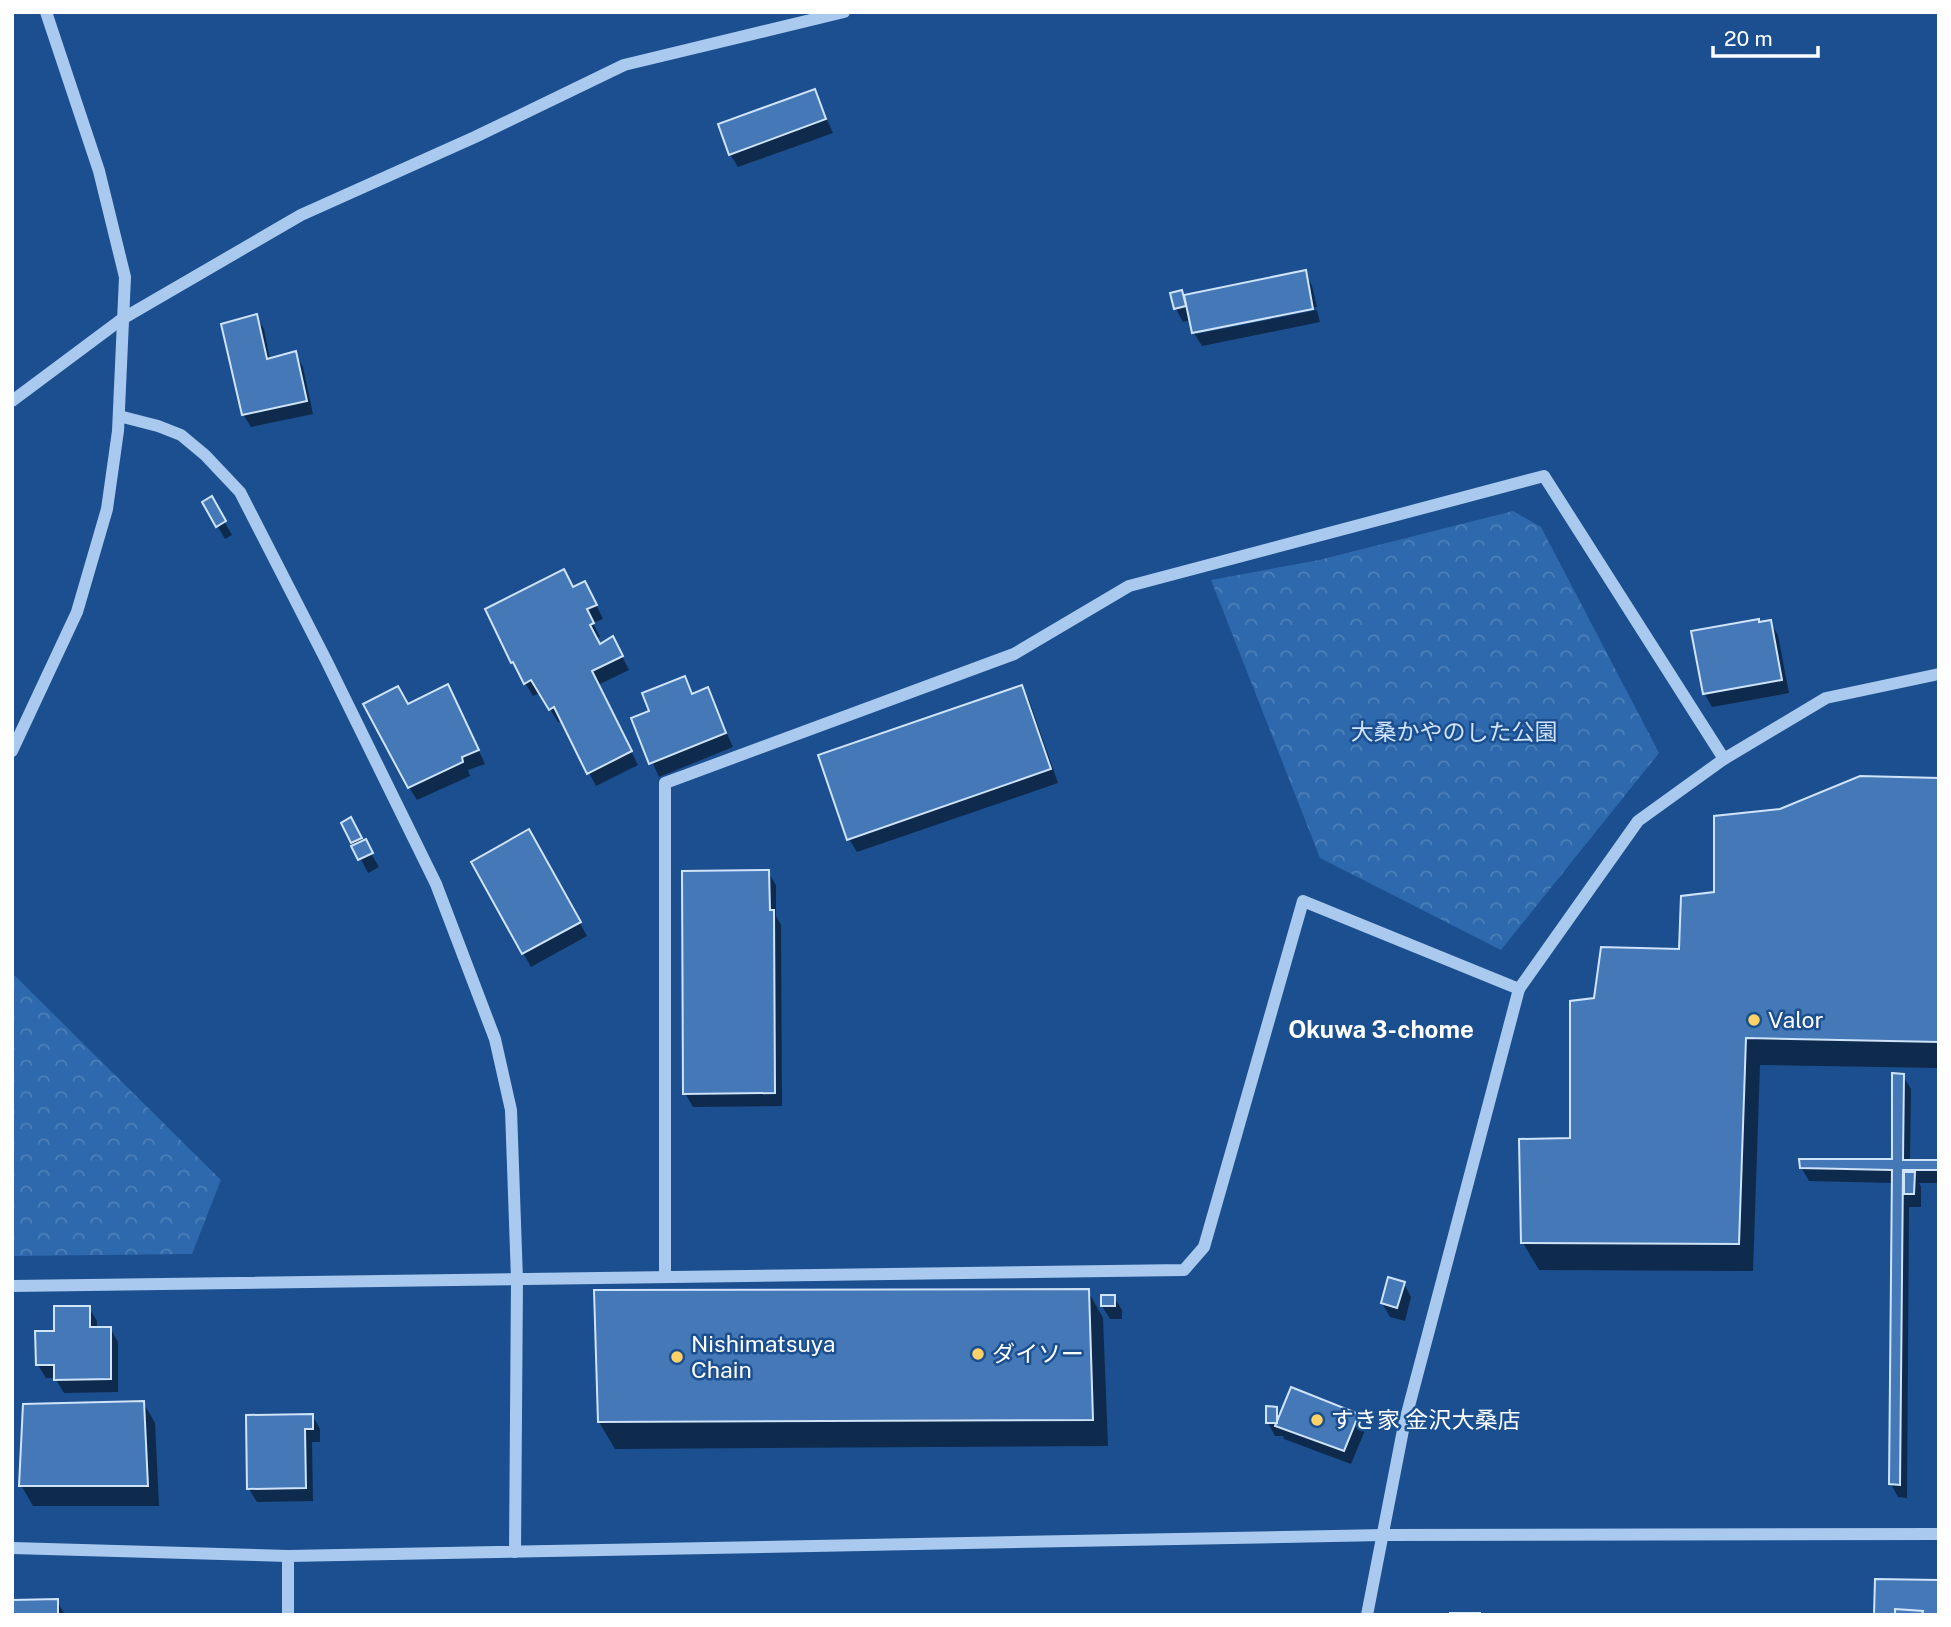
<svg xmlns="http://www.w3.org/2000/svg" width="1951" height="1627" font-family="'Public Sans','Noto Sans JP',sans-serif">
	<defs>
		<pattern id="park-crowns" width="20" height="18" patternUnits="userSpaceOnUse" patternTransform="scale(1.75)"><rect width="20" height="18" fill="#2e69ad"/><path d="M2 6a3 3 0 1 1 6 0M12 15a3 3 0 1 1 6 0" fill="none" stroke="#4d80b9"/></pattern>
	</defs>
	<rect width="100%" height="100%" fill="#1b4f8f"/>
	<g fill="url(#park-crowns)">
		<path d="M1513,511L1541,527L1659,753L1501,950L1320,858L1211,580L1319,560Z"/>
		<path d="M12,973L221,1180L192,1254L12,1256Z"/>
	</g>
	<g fill="#0007">
		<path d="M814,91L833,133L738,167L730,154Z"/>
		<path d="M1305,272L1312,286L1317,307L1196,331V334L1317,310L1320,322L1202,346L1194,333L1191,320L1183,322L1176,309L1172,294L1181,292L1184,297Z"/>
		<path d="M256,316L264,329L270,360L295,353L303,367L313,414L251,427L243,414Z"/>
		<path d="M211,499L232,535L225,539L204,503Z"/>
		<path d="M573,588L592,596L603,619L593,623L600,637L596,638L600,646L620,652L629,670L598,685L638,765L596,786L562,720L558,722L540,693L533,696L520,675L487,610Z"/>
		<path d="M1770,622L1778,635L1789,693L1712,707L1704,693L1759,624Z"/>
		<path d="M684,678L693,695L707,689L733,747L659,777L633,719L651,712Z"/>
		<path d="M1021,687L1029,700L1058,783L857,852L849,839Z"/>
		<path d="M455,699L485,764L468,770L470,776L417,800L409,787L408,706Z"/>
		<path d="M1939,780V1068L1760,1065L1753,1271L1539,1270L1523,1243L1571,1140L1596,999L1681,950L1716,894L1780,810Z"/>
		<path d="M351,820L379,867L368,873L343,824Z"/>
		<path d="M529,831L587,936L531,967L473,862Z"/>
		<path d="M768,872L776,885V916L781,925L782,1106L693,1107L685,1093Z"/>
		<path d="M1903,1076L1911,1089L1910,1161H1939V1183H1919L1921,1187V1207H1909L1907,1498L1898,1497L1891,1484L1893,1183L1809,1181L1801,1167L1894,1161Z"/>
		<path d="M1404,1284L1411,1297L1405,1321L1390,1317L1382,1303Z"/>
		<path d="M1088,1291L1103,1318L1108,1446L615,1449L599,1422Z"/>
		<path d="M1114,1297L1122,1310V1319H1110L1102,1306Z"/>
		<path d="M89,1308L97,1321V1328H110L118,1342V1392L64,1393L55,1378H46L38,1365L55,1333Z"/>
		<path d="M143,1402L155,1423L159,1506H33L21,1485Z"/>
		<path d="M1276,1408L1281,1417L1358,1415L1366,1428L1351,1464L1284,1439L1283,1436H1275L1268,1423Z"/>
		<path d="M312,1415L320,1429V1442H312L313,1501L257,1502L249,1489L248,1416Z"/>
		<path d="M57,1601L65,1615H12Z"/>
	</g>
	<g fill="#4478b7" stroke="#cfe3fa" stroke-width="2">
		<path d="M815,89L826,119L729,155L718,124Z"/>
		<path d="M1306,270L1313,309L1192,333L1184,295Z"/>
		<path d="M1182,290L1186,306L1174,309L1170,293Z"/>
		<path d="M257,314L267,359L296,351L307,401L242,415L221,324Z"/>
		<path d="M212,496L226,521L216,527L202,502Z"/>
		<path d="M564,569L573,587L585,581L597,605L587,609L594,623L590,625L600,644L613,636L623,656L592,671L632,751L587,774L554,707L549,710L531,680L524,684L513,662L511,663L485,609Z"/>
		<path d="M1759,619V622L1771,620L1782,680L1703,694L1691,631Z"/>
		<path d="M685,676L692,694L708,687L726,733L649,764L631,718L649,711L642,693Z"/>
		<path d="M448,684L479,750L462,757L463,762L408,788L363,704L398,686L408,704Z"/>
		<path d="M1022,685L1051,769L847,840L818,755Z"/>
		<path d="M1860,776L1939,778V1042L1746,1038L1739,1244L1521,1243L1519,1139L1570,1138V1001L1594,998L1601,947L1679,949L1681,896L1714,892V816L1780,809Z"/>
		<path d="M351,817L362,838L351,843L341,823Z"/>
		<path d="M529,829L581,922L522,954L471,862Z"/>
		<path d="M366,839L373,853L358,860L351,846Z"/>
		<path d="M769,870L770,910H774L775,1093L683,1094L682,871Z"/>
		<path d="M1892,1073L1904,1074L1903,1160H1939V1170H1903L1900,1485L1889,1484L1892,1170L1800,1168L1799,1159H1892Z"/>
		<path d="M1904,1172H1915L1914,1194H1904Z"/>
		<path d="M1388,1277L1405,1282L1397,1308L1381,1303Z"/>
		<path d="M1089,1289L1093,1420L598,1422L594,1290Z"/>
		<rect x="1101" y="1295" width="14" height="11"/>
		<path d="M54,1306H90V1327H111V1379L54,1380V1365H36L35,1331H54Z"/>
		<path d="M1291,1387L1359,1414L1344,1451L1275,1426Z"/>
		<path d="M144,1401L148,1486H19L23,1404Z"/>
		<path d="M1266,1406L1277,1407V1423H1266Z"/>
		<path d="M313,1414V1429H305L306,1488L247,1489L246,1415Z"/>
		<path d="M1875,1579L1939,1580V1615H1874Z"/>
		<path d="M58,1599V1615H12V1600Z"/>
		<path d="M1895,1609L1923,1611L1922,1615H1895Z"/>
		<rect x="1450" y="1613" width="30" height="2"/>
	</g>
	<g fill="none" stroke-linecap="round" stroke-linejoin="round">
		<g stroke="#a9c9ee" stroke-width="12">
			<path d="M12,401L122,319L301,215L475,137L624,65L844,12"/>
			<path d="M119,416L158,426L181,435L205,455L240,492L326,660L436,884L495,1039L511,1110L517,1279L515,1552"/>
			<path d="M12,751L77,612L107,509L118,431L125,277L99,171L46,12"/>
			<path d="M1519,989L1638,821L1724,759L1826,698L1939,674"/>
			<path d="M665,1277V783L1014,654L1129,586L1544,476L1724,759"/>
			<path d="M12,1286L1184,1270L1204,1247L1303,901L1519,989L1404,1425L1367,1615"/>
			<path d="M12,1548L288,1556L1384,1535L1939,1534"/>
			<path d="M288,1556V1615"/>
		</g>
	</g>
	<g fill="#ffd166" stroke="#1b4f8f" stroke-width="2.5">
		<circle cx="1754" cy="1020" r="7"/>
		<circle cx="978" cy="1354" r="7"/>
		<circle cx="677" cy="1357" r="7"/>
		<circle cx="1317" cy="1420" r="7"/>
	</g>
	<g text-anchor="middle" stroke-width="5" stroke-linejoin="round" paint-order="stroke">
		<g font-size="23" fill="#cfe3fa" stroke="#1b4f8f">
			<text x="1454" y="740">大桑かやのした公園</text>
		</g>
		<g font-size="23" fill="#fff" stroke="#1b4f8f" text-anchor="start">
			<text x="1768" y="1028">Valor</text>
			<text x="691" y="1352">Nishimatsuya<tspan x="691" dy="26">Chain</tspan></text>
			<text x="992" y="1362">ダイソー</text>
			<text x="1331" y="1428">すき家 金沢大桑店</text>
		</g>
		<g font-size="24" font-weight="bold" fill="#fff" stroke="#1b4f8f">
			<text x="1381" y="1038">Okuwa 3-chome</text>
		</g>
	</g>
	<rect width="1951" height="1627" fill="none" stroke="#ffffff" stroke-width="28"/>
	<path d="M1713 46v10h105v-10" fill="none" stroke="#ffffff" stroke-width="3.5"/>
	<text x="1724" y="46" font-size="21" fill="#ffffff" stroke="#1b4f8f" stroke-width="5" paint-order="stroke">20 m</text>
</svg>
